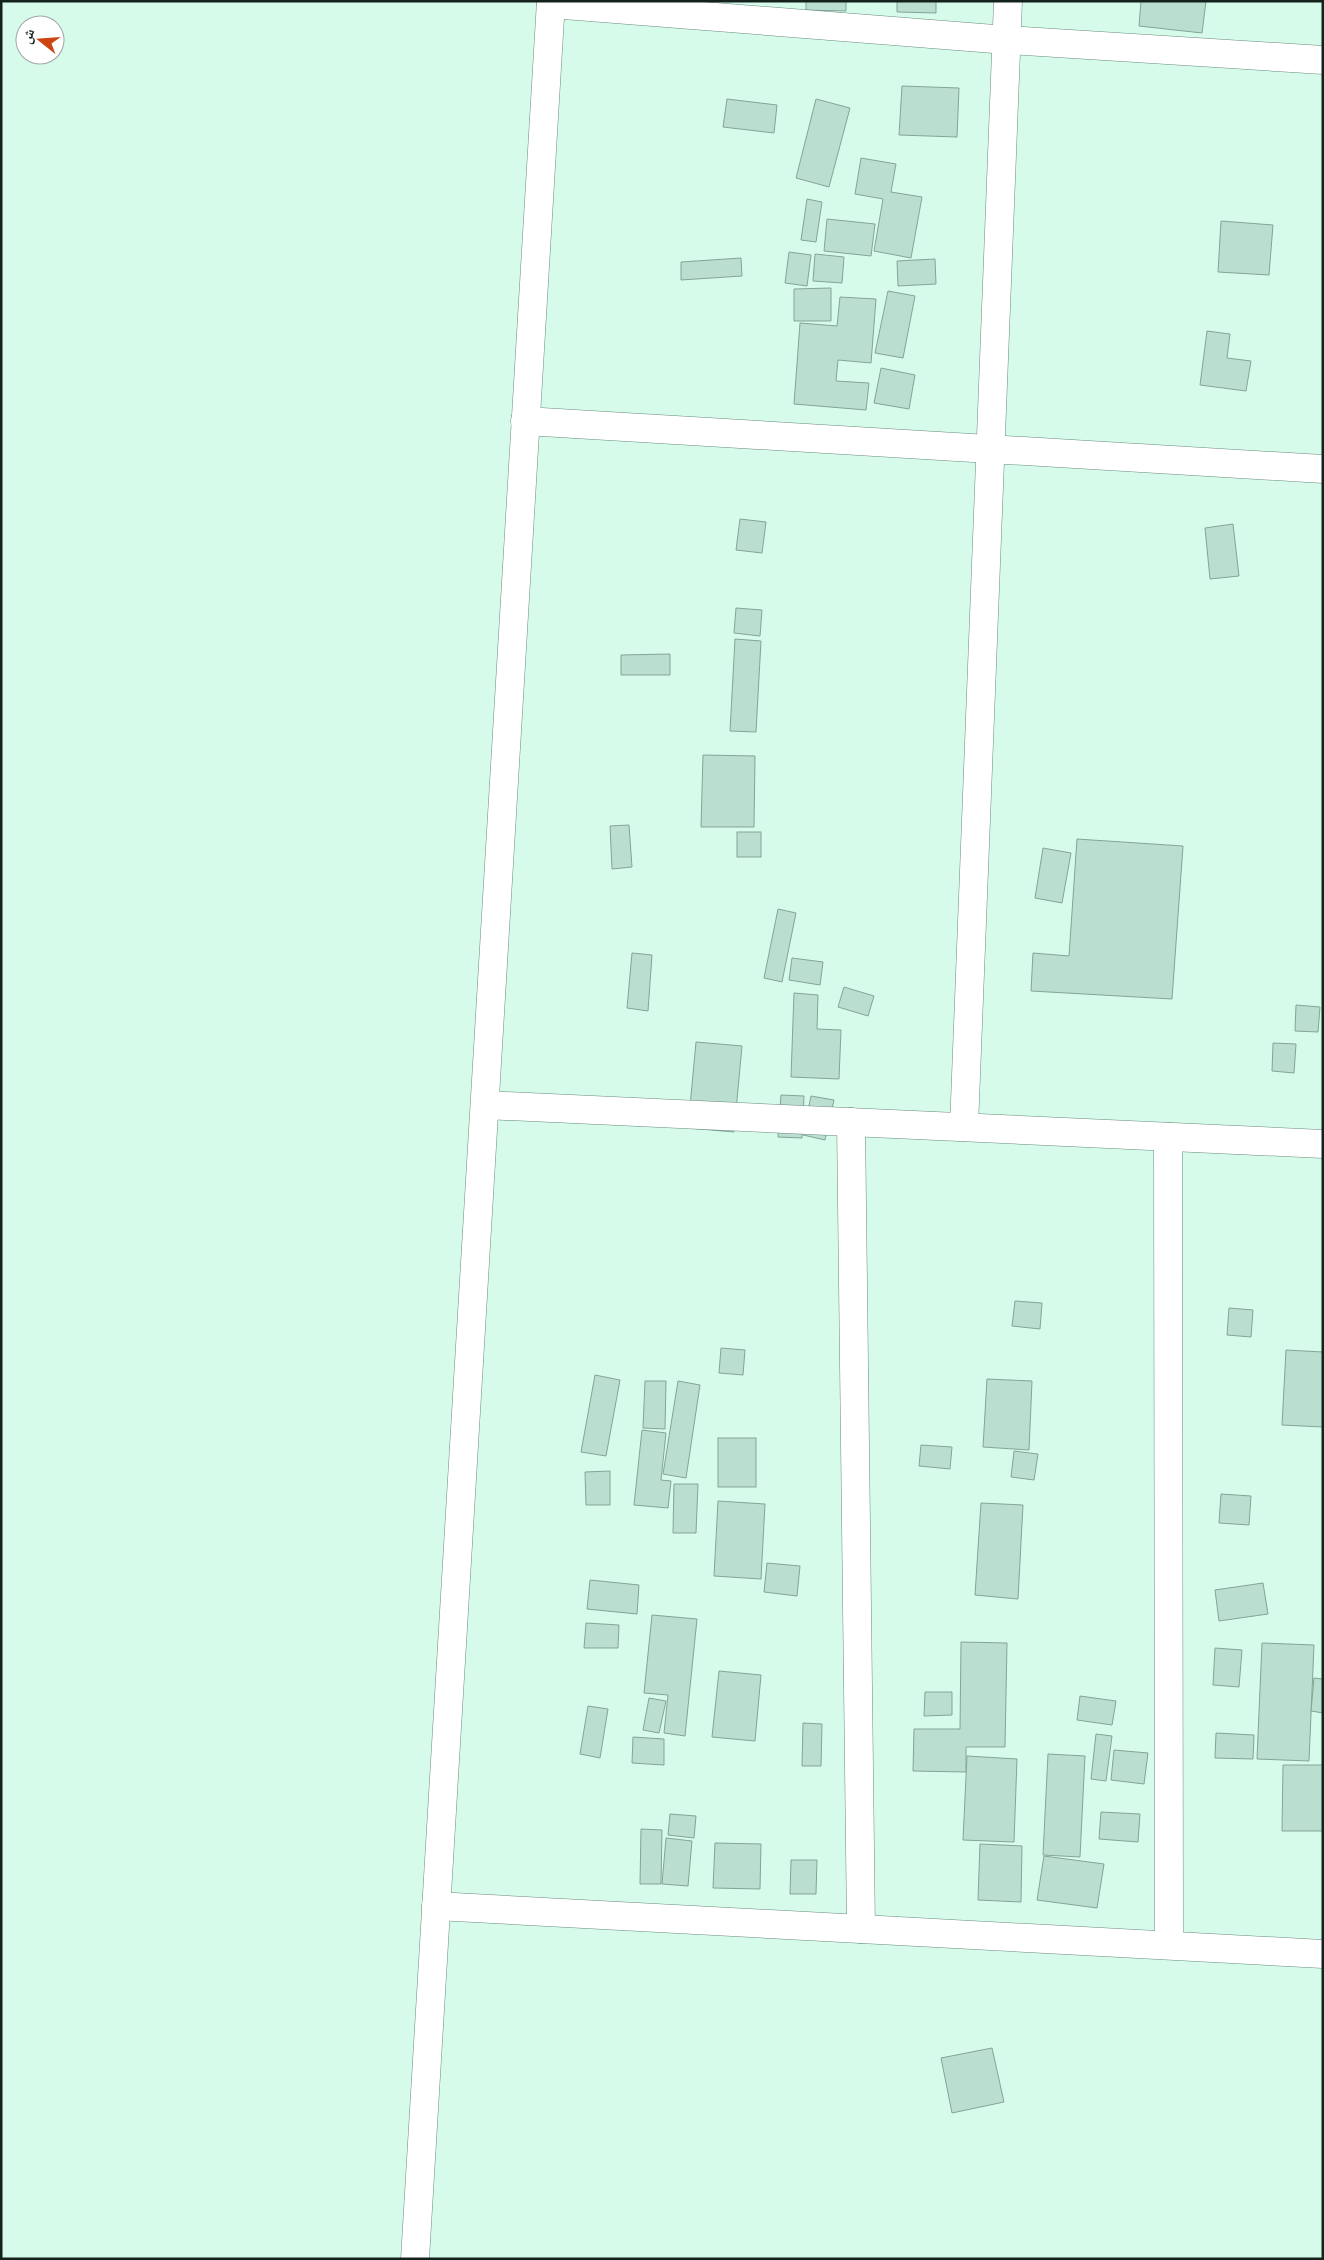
<svg xmlns="http://www.w3.org/2000/svg" width="1324" height="2260" font-family="Roboto,'Noto Naskh Arabic',sans-serif">
	<rect width="100%" height="100%" fill="#d6fbeb"/>
	<g fill="#badecf" stroke="#83a597">
		<path d="M806,1H846V11L806,10Z"/>
		<path d="M897,1H936V13L897,12Z"/>
		<path d="M1141,1H1206L1202,33L1139,26Z"/>
		<path d="M902,86L959,88L957,137L899,135Z"/>
		<path d="M727,99L777,105L774,133L723,127Z"/>
		<path d="M816,99L850,108L829,187L796,178Z"/>
		<path d="M861,158L896,164L891,192L922,197L911,258L874,251L883,199L855,194Z"/>
		<path d="M807,199L822,202L816,242L801,240Z"/>
		<path d="M827,219L875,224L871,256L824,251Z"/>
		<path d="M1221,221L1273,225L1269,275L1218,272Z"/>
		<path d="M789,252L811,255L807,286L785,283Z"/>
		<path d="M815,254L844,257L842,283L813,281Z"/>
		<path d="M741,258L742,276L681,280V262Z"/>
		<path d="M935,259L936,284L898,286L897,261Z"/>
		<path d="M831,288V321H794V289Z"/>
		<path d="M888,291L915,296L903,358L875,353Z"/>
		<path d="M840,297L876,299L871,363L838,360L836,381L869,383L866,410L794,404L800,323L837,326Z"/>
		<path d="M1207,331L1230,334L1227,358L1251,361L1246,391L1200,385Z"/>
		<path d="M881,368L915,375L909,409L874,403Z"/>
		<path d="M740,519L766,522L762,553L736,550Z"/>
		<path d="M1233,524L1239,576L1210,579L1205,528Z"/>
		<path d="M736,608L762,610L760,636L734,633Z"/>
		<path d="M735,639L761,641L756,732L730,731Z"/>
		<path d="M670,654V675H621V655Z"/>
		<path d="M703,755L755,756L754,827H701Z"/>
		<path d="M629,825L632,867L612,869L610,826Z"/>
		<rect x="737" y="832" width="24" height="25"/>
		<path d="M1077,839L1183,846L1172,999L1031,991L1033,953L1069,956Z"/>
		<path d="M1043,848L1071,853L1062,903L1035,898Z"/>
		<path d="M778,909L796,913L782,982L764,978Z"/>
		<path d="M632,953L652,955L648,1011L627,1008Z"/>
		<path d="M792,958L823,962L820,985L789,980Z"/>
		<path d="M844,987L874,996L868,1016L838,1007Z"/>
		<path d="M794,993L818,995L817,1029L841,1030L839,1079L791,1077Z"/>
		<path d="M1296,1005L1320,1007L1318,1032L1295,1031Z"/>
		<path d="M696,1042L742,1046L734,1132L688,1128Z"/>
		<path d="M1273,1043L1296,1044L1294,1073L1272,1071Z"/>
		<path d="M781,1095L804,1096L802,1138L778,1137Z"/>
		<path d="M811,1096L834,1100L825,1140L803,1135Z"/>
		<path d="M1015,1301L1042,1303L1040,1329L1012,1326Z"/>
		<path d="M1229,1308L1253,1310L1251,1337L1227,1335Z"/>
		<path d="M721,1348L745,1350L743,1375L719,1373Z"/>
		<path d="M1286,1350L1323,1352V1427L1282,1425Z"/>
		<path d="M595,1375L620,1380L606,1456L581,1452Z"/>
		<path d="M987,1379L1032,1381L1029,1450L983,1447Z"/>
		<path d="M645,1381H666L665,1429L643,1428Z"/>
		<path d="M678,1381L700,1385L686,1478L663,1474Z"/>
		<path d="M642,1430L666,1433L661,1480L671,1481L668,1508L634,1505Z"/>
		<rect x="718" y="1438" width="38" height="49"/>
		<path d="M921,1445L952,1447L950,1469L919,1466Z"/>
		<path d="M1014,1451L1038,1454L1034,1480L1011,1477Z"/>
		<path d="M610,1471V1505H586L585,1472Z"/>
		<path d="M674,1484H698L696,1533H673Z"/>
		<path d="M1221,1494L1251,1496L1249,1525L1219,1523Z"/>
		<path d="M718,1501L765,1504L761,1579L714,1576Z"/>
		<path d="M981,1503L1023,1505L1018,1599L975,1595Z"/>
		<path d="M767,1563L800,1566L797,1596L764,1592Z"/>
		<path d="M590,1580L639,1585L637,1614L587,1609Z"/>
		<path d="M1263,1583L1268,1614L1219,1621L1215,1590Z"/>
		<path d="M652,1615L697,1619L685,1736L664,1733L668,1695L644,1693Z"/>
		<path d="M586,1623L619,1625L618,1648H584Z"/>
		<path d="M961,1642L1007,1643L1005,1747H966V1772L913,1771L914,1729H960Z"/>
		<path d="M1262,1643L1314,1645L1309,1761L1257,1759Z"/>
		<path d="M1215,1648L1242,1650L1239,1687L1213,1685Z"/>
		<path d="M719,1671L761,1675L755,1741L712,1737Z"/>
		<path d="M1314,1678L1323,1679V1713L1311,1711Z"/>
		<path d="M925,1692H952V1715L924,1716Z"/>
		<path d="M1080,1696L1116,1701L1112,1725L1077,1720Z"/>
		<path d="M649,1698L666,1701L659,1733L643,1730Z"/>
		<path d="M588,1706L608,1709L600,1758L580,1754Z"/>
		<path d="M803,1723L822,1724L821,1766H802Z"/>
		<path d="M1216,1733L1254,1735L1253,1759L1215,1758Z"/>
		<path d="M1096,1734L1112,1736L1106,1781L1091,1779Z"/>
		<path d="M633,1737L664,1739V1765L632,1763Z"/>
		<path d="M1114,1750L1148,1753L1144,1784L1111,1780Z"/>
		<path d="M1048,1754L1085,1756L1080,1857L1043,1855Z"/>
		<path d="M967,1756L1017,1759L1014,1842L963,1840Z"/>
		<path d="M1283,1765H1323V1831H1282Z"/>
		<path d="M1101,1812L1140,1814L1138,1842L1099,1839Z"/>
		<path d="M670,1814L696,1816L694,1838L668,1835Z"/>
		<path d="M641,1829L662,1830L661,1884H640Z"/>
		<path d="M666,1838L692,1841L688,1886L662,1884Z"/>
		<path d="M715,1843L761,1844L760,1889L713,1888Z"/>
		<path d="M980,1844L1022,1846L1021,1902L978,1900Z"/>
		<path d="M1044,1856L1104,1864L1097,1908L1037,1900Z"/>
		<path d="M791,1860H817L816,1894H790Z"/>
		<path d="M992,2048L1004,2102L952,2113L941,2058Z"/>
	</g>
	<g fill="none" stroke-linecap="round" stroke-linejoin="round">
		<g stroke="#6a8b7e" stroke-width="29">
			<g id="minor">
				<path d="M551,4L1007,40L1323,60"/>
				<path d="M525,421L1323,469"/>
				<path d="M485,1105L1323,1144"/>
				<path d="M851,1122L861,1929"/>
				<path d="M964,1127L1008,1"/>
				<path d="M1168,1137L1169,1945"/>
				<path d="M436,1906L1323,1954"/>
				<path d="M415,2259L551,1"/>
			</g>
		</g>
		<use href="#minor" stroke="#fff" stroke-width="28"/>
	</g>
	<rect width="1324" height="2260" fill="none" stroke="#14221d" stroke-width="5"/>
	<g transform="translate(40 40) rotate(287)"><circle r="24" fill="#ffffff" stroke="#a1a7a5"/>
	<path d="M0-4L9 19L0 12L-9 19Z" fill="#cc4510"/>
	<text y="-8" font-size="14" font-weight="bold" text-anchor="middle" fill="#14221d">ش</text>
	</g>
</svg>
